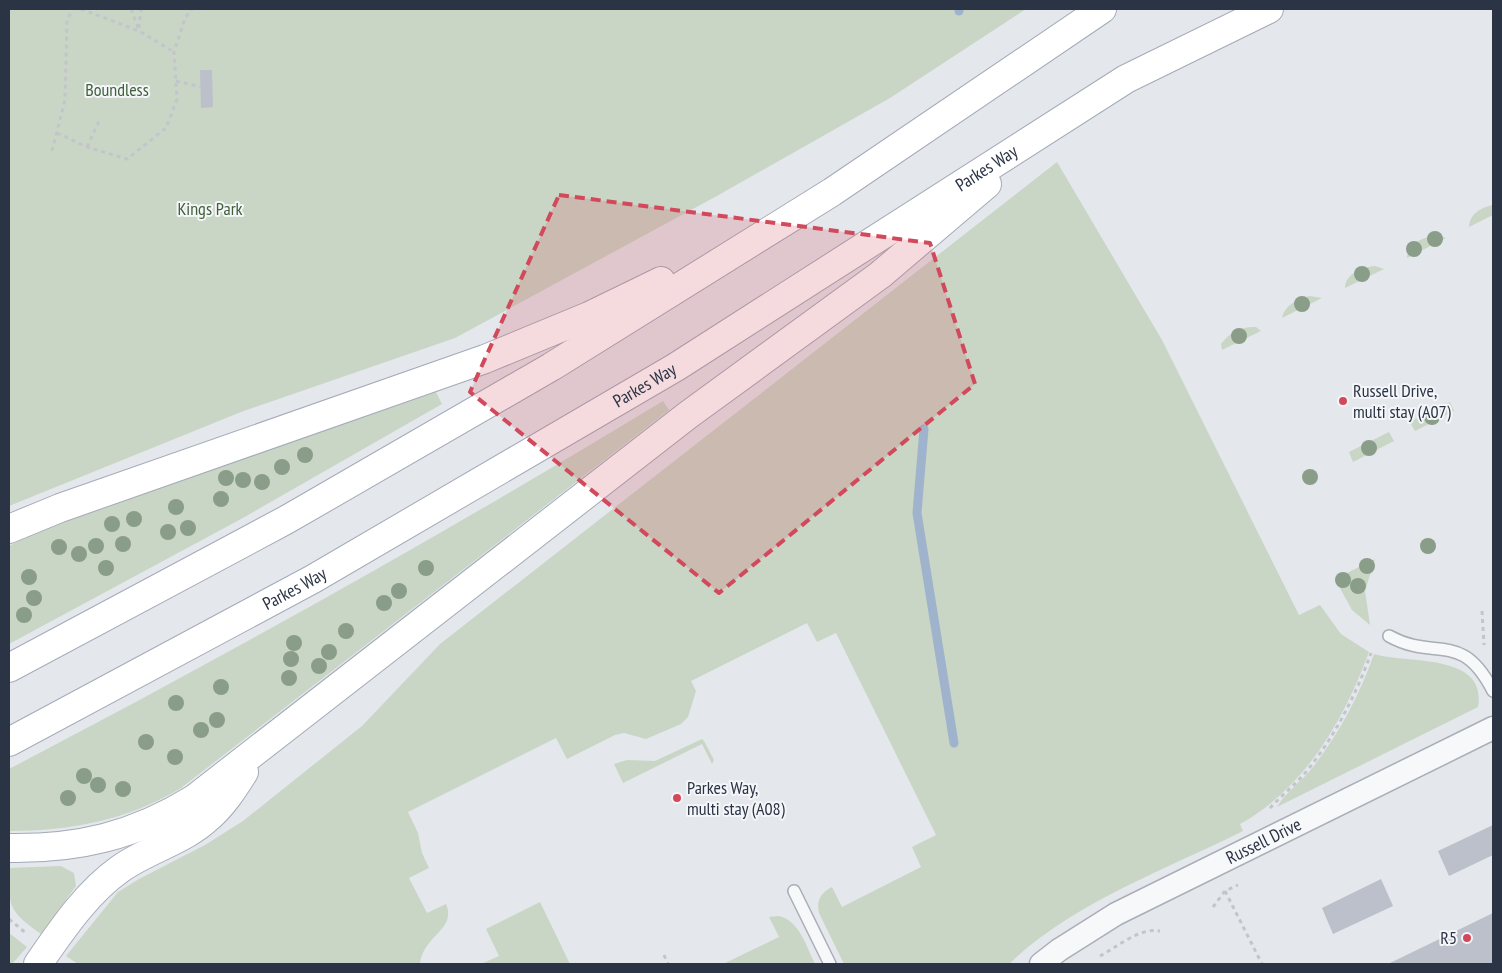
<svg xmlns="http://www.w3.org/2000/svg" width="1502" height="973" font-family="'PT Sans Narrow',sans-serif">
	<rect width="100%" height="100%" fill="#e4e7ec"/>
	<g fill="#c9d6c5">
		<path d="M9,9H1026L890,98L715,197L455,338L241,412L9,506Z"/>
		<path d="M1057,162L1162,340L1299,615L1320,605L1341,634L1369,652C1344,720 1305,788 1240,824L1243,831C1165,870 1072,903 1009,964H844L819,913C816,900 821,893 832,887L842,907L921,867L912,847L936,835L836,633L817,642L807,623L691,681L696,691L688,717L681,724L646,739L624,733L615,735L567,759L556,738L408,812L418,833L422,853L429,868L409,878L427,913L446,904C457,930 423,935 420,964H78L66,956L118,892L139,879L205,845L243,821L362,726L440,644Z"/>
		<path d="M1493,205V215L1469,227C1469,214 1482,207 1493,205Z"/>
		<path d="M1437,235L1446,238L1407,258C1407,243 1424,237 1437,235Z"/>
		<path d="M1375,266L1384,269L1345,288C1345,274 1362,267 1375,266Z"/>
		<path d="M1310,296L1322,298L1282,318C1284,306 1298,298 1310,296Z"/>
		<path d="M1256,327L1261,331L1222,350L1221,344C1229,333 1241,326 1256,327Z"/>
		<path d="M436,392L442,404L241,519L9,644V546L41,530L81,515Z"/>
		<path d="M663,401L669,410L181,788C128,820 71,831 9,831V769C231,653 449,531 663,401Z"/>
		<path d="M1450,402L1454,411L1415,431L1410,422Z"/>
		<path d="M1389,432L1394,441L1353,462L1349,452Z"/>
		<path d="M1375,559L1365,591L1370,625L1352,610L1335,579Z"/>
		<path d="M1374,654C1405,664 1488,652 1478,707L1277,807C1285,793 1302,781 1313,767C1339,734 1360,694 1374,654Z"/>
		<path d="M702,739L704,741L714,760L712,764L702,744L623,783L614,764L627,760L655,761Z"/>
		<path d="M61,866L74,873L76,886L41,934C8,910 9,908 9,868Z"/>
		<path d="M540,902L570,964H481L499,956L486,929Z"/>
		<path d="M778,916C799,919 807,948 815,964H723L779,937L769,917Z"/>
		<path d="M9,933L27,947L12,964H9Z"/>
	</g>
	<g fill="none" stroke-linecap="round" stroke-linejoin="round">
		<g stroke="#9fb4cc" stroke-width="9">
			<path d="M959,11V9"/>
			<path d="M924,429L917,513L954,743"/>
		</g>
	</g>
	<g fill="#bbc0ca">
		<path d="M200,70H212L213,107L201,108Z"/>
		<path d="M1493,825V855L1449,876L1438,851Z"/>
		<path d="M1381,879L1393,906L1333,934L1322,908Z"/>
		<path d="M1493,913V964H1388Z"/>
	</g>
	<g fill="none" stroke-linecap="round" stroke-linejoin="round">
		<g stroke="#a9aeb7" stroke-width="14">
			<g id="service">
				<path d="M1389,636C1436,662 1461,629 1493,691"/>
				<path d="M794,891L830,964"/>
			</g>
		</g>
		<g stroke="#a9aeb7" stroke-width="25">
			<g id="minor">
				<path id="s1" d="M1041,964L1059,950L1116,914L1493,728"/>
			</g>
		</g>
		<g stroke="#a3abb8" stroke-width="30">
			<g id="primary">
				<path d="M9,529L60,508L485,359L589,316L661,281"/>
				<path d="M9,668L286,520L551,367L832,192L1102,9"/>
				<path id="s2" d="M9,742L313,579L676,367L1126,79L1269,9"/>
				<path d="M9,848C78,849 134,836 194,799L688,415L880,275L987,184"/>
				<path d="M38,964C61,931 86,893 120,869C148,849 184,841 209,817C223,805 234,788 244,772"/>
			</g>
		</g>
		<g stroke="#c2c5cb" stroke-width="3" stroke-dasharray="4 4" stroke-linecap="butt">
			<path d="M81,9L139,31L174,52"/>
			<path d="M131,9L139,30"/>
			<path d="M139,28L141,9"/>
			<path d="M176,81L201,87"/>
			<path d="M57,133L87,147L127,159L166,128L177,99L174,52L185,18L192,9"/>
			<path d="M87,147L100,119"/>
			<path d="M52,151L65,100L67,20L73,9"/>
			<path d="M1482,611L1484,645"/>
			<path d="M1270,808C1284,793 1301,780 1313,763C1338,730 1357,692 1371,653"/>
			<path d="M1225,891L1262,964"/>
			<path d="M1213,907L1225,891L1238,885"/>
			<path d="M9,919L27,934"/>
			<path d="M664,955L668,964"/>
			<path d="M1100,956C1117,947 1140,927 1160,931"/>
		</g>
		<use href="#service" stroke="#f7f8fa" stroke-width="11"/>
		<use href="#minor" stroke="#f7f8fa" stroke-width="22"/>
		<use href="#primary" stroke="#fff" stroke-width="28"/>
	</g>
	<g fill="#899d89">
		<circle cx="1435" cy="239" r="8"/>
		<circle cx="1414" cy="249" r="8"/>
		<circle cx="1362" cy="274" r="8"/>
		<circle cx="1302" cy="304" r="8"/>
		<circle cx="1239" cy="336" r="8"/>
		<circle cx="1432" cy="417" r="8"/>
		<circle cx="1369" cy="448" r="8"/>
		<circle cx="305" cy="455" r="8"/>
		<circle cx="282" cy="467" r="8"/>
		<circle cx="1310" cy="477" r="8"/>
		<circle cx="226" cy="478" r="8"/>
		<circle cx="243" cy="480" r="8"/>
		<circle cx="262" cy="482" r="8"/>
		<circle cx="221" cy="499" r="8"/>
		<circle cx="176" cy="507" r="8"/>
		<circle cx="134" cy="519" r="8"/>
		<circle cx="112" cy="524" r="8"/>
		<circle cx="188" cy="528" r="8"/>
		<circle cx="168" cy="532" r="8"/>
		<circle cx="123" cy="544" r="8"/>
		<circle cx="96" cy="546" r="8"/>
		<circle cx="1428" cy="546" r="8"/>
		<circle cx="59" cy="547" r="8"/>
		<circle cx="79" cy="554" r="8"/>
		<circle cx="1367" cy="566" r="8"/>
		<circle cx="106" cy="568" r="8"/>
		<circle cx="426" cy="568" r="8"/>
		<circle cx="29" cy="577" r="8"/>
		<circle cx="1343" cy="580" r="8"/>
		<circle cx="1358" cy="586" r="8"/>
		<circle cx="399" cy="591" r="8"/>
		<circle cx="34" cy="598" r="8"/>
		<circle cx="384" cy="603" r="8"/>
		<circle cx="24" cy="615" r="8"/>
		<circle cx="346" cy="631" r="8"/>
		<circle cx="294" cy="643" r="8"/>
		<circle cx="329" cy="652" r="8"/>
		<circle cx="291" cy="659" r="8"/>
		<circle cx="319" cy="666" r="8"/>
		<circle cx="289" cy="678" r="8"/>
		<circle cx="221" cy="687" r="8"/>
		<circle cx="176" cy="703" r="8"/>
		<circle cx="217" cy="720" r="8"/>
		<circle cx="201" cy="730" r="8"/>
		<circle cx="146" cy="742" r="8"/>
		<circle cx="175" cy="757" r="8"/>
		<circle cx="84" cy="776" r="8"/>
		<circle cx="98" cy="785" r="8"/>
		<circle cx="123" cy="789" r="8"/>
		<circle cx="68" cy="798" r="8"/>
	</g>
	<path fill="#d1495b" fill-opacity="0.2" stroke="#d1495b" stroke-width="4" stroke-dasharray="10 6" stroke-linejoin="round" d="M559,195L930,243L975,384L719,593L470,392Z"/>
	<g fill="#d1495b" stroke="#f4f6f9" stroke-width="2">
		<circle cx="1343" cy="401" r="5"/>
		<circle cx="677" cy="798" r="5"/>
		<circle cx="1467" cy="938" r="5"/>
	</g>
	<g text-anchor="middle" stroke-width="4" stroke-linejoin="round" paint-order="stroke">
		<g font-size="18" fill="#3f6138" stroke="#f4f6f9">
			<text x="117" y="96">Boundless</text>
			<text x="210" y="215">Kings Park</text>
		</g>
		<g font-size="18" fill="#2b3445" stroke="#f4f6f9">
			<text dy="6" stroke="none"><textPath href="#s2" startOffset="1134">Parkes Way</textPath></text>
			<text dy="6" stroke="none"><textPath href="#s2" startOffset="729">Parkes Way</textPath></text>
			<text dy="6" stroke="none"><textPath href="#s2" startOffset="324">Parkes Way</textPath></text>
			<text dy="6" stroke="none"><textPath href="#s1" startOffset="255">Russell Drive</textPath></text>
		</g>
		<g font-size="18" fill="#2b3445" stroke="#f4f6f9" text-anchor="start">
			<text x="1353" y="397">Russell Drive,<tspan x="1353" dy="21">multi stay (A07)</tspan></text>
			<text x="687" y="794">Parkes Way,<tspan x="687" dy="21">multi stay (A08)</tspan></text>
			<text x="1457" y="944" text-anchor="end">R5</text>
		</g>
	</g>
	<rect width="1502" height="973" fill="none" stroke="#2b3445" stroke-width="20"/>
</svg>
